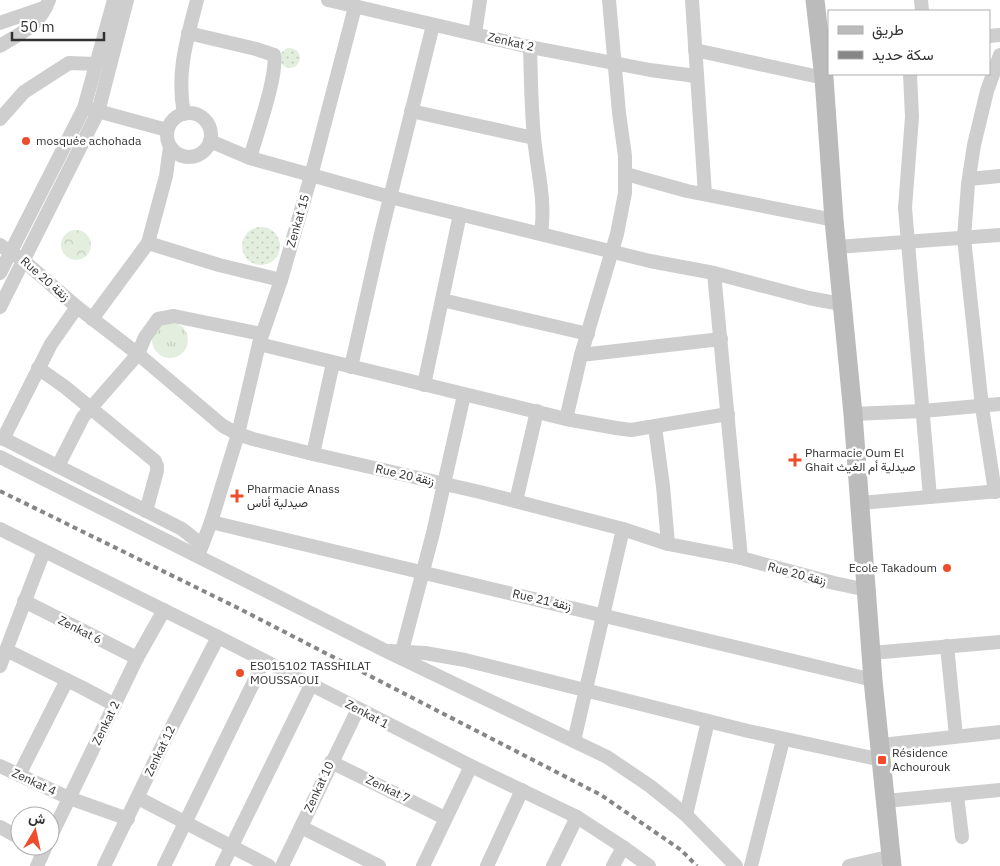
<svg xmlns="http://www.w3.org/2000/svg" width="1000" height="866" font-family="'IBM Plex Sans',Vazirmatn,sans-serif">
	<defs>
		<pattern id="grass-tufts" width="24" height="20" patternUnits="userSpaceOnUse" patternTransform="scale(1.25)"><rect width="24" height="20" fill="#e3eede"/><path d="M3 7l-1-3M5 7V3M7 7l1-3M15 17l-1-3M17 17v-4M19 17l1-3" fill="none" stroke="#c3cdbf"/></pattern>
		<pattern id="park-crowns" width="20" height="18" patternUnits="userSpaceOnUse" patternTransform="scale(1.25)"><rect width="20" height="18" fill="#e3eede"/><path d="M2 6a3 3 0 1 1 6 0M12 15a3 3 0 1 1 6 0" fill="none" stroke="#c3cdbf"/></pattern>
		<pattern id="garden-dots" width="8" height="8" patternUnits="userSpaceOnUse" patternTransform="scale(1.25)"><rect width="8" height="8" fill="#e3eede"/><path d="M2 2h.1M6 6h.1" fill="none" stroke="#c3cdbf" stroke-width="1.8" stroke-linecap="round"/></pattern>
	</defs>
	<rect width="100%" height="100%" fill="#fff"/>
	<circle fill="url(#grass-tufts)" cx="170" cy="340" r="18"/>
	<circle fill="url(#park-crowns)" cx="76" cy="245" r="15"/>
	<g fill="url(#garden-dots)">
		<circle cx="290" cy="58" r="10"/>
		<circle cx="261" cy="246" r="19"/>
	</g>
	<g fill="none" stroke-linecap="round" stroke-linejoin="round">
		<g stroke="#cecece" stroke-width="14">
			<path d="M328,0L530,47L650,70L696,76"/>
			<path d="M692,0L705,194"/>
			<path d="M921,0L922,11"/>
			<path d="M0,23L46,7"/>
			<path d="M188,33L256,49L274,55C278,75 256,136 250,158"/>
			<path d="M475,34L480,0"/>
			<path d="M989,36L1000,35"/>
			<path d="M0,46C23,31 38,28 49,0"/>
			<path d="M530,47C531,77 531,107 534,137C537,170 546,200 541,233"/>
			<path d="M695,50L824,78"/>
			<path d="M910,74L912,117L905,208L930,497"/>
			<path d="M90,109L167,130"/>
			<path d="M411,111L534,138"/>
			<circle cx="189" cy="135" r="22"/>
			<path d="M184,114C176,73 187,39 197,0"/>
			<path d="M0,119L24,92L69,63L97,64"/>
			<path d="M210,141L250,158L390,197L650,261L714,273L809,298L841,304"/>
			<path d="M626,174L687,191L834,220"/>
			<path d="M969,179L1000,176"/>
			<path d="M148,243L219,265L281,280"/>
			<path d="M0,245L24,261L77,307L138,354L223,426L238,434L253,439L313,454L480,492L623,529L668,544L741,558L834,583L867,590"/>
			<path d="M837,247L1000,235"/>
			<path d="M0,273L84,108L114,0"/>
			<path d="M714,273L741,558"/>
			<path d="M442,300L588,334"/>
			<path d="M0,307L98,112L127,0"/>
			<path d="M92,319L148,243L166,176L170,147"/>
			<path d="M259,344L566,419L616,428L631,430L728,414"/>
			<path d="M581,355L721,339"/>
			<path d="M351,367L380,238L433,25"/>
			<path d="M38,368L65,387L155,461L157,466V471L146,511"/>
			<path d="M424,385L460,214"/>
			<path d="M853,414L923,411L1000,404"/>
			<path d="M566,419L581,355L617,234L625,193V156L619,113L609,0"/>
			<path d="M655,427L663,486L668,544"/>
			<path d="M0,437L182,529L202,545"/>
			<path d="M3,439L51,344L77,307"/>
			<path d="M313,454L333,363"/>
			<path d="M0,457L386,651L607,757L650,786L686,815L736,866"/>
			<path d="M58,466L83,417L138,354L145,337L158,319L174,316L262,334"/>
			<path d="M995,492L982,407L964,238L968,184L974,145L987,91L1000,55"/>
			<path d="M516,501L537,411"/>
			<path d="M860,503L1000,491"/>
			<path d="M211,522C432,575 653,626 873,680"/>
			<path d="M0,529L218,637L471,766L577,817L623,847L649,866"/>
			<path d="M198,556L211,522L238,434L259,344L281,280L311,176L355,7"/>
			<path d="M24,601L137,658"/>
			<path d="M947,646L956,736"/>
			<path d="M6,650L83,688L115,705"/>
			<path d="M390,651L425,653L465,660L748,731L882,760"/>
			<path d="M402,651L433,533L464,395"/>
			<path d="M871,653L1000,642"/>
			<path d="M0,666L44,551"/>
			<path d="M574,741L623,529"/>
			<path d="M881,745L1000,732"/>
			<path d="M331,762L445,818"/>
			<path d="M0,766L69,798L128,819"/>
			<path d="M19,775L67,680"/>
			<path d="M957,795L962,837"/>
			<path d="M138,798L269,866"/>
			<path d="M886,801L1000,790"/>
			<path d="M686,815L708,721"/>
			<path d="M0,827L20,838"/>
			<path d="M301,827L379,866"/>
			<path d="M50,838L137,658L164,610"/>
			<path d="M37,866L46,846"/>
			<path d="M104,866L165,740L218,637"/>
			<path d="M164,866L264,661"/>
			<path d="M222,866L311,685"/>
			<path d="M282,866L358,709"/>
			<path d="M423,866L471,766"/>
			<path d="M487,866L522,790"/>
			<path d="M553,866L577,817"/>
			<path d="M613,866L623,847"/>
			<path d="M751,866L783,740"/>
			<path d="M849,866L892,856"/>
		</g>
		<path stroke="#bbb" stroke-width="19" d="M815,0L824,78L834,220L853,414L873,680L892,866"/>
		<path stroke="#868686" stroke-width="4" stroke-dasharray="5 4" stroke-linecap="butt" d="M0,491L238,608L601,795L681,850L697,866"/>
	</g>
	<g fill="#ef4c2c" stroke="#fff" stroke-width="2">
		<circle cx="26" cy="141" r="5"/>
		<path d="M792.5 452.5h5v5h5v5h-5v5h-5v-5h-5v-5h5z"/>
		<path d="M234.5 488.5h5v5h5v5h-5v5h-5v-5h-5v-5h5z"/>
		<circle cx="947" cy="568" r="5"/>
		<circle cx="240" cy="673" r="5"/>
		<rect x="877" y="755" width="10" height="10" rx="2.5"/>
	</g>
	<g text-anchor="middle" stroke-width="5" stroke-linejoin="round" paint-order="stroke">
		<g font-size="12" fill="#313131" stroke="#fff">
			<text transform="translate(511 42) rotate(13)" y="4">Zenkat 2</text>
			<text transform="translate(298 221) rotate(-74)" y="4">Zenkat 15</text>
			<text transform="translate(45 279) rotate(41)" y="4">Rue 20 زنقة</text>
			<text transform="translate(405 475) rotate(13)" y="4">Rue 20 زنقة</text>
			<text transform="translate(797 574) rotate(15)" y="4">Rue 20 زنقة</text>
			<text transform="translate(542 600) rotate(13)" y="4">Rue 21 زنقة</text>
			<text transform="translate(80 630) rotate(27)" y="4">Zenkat 6</text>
			<text transform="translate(367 714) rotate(28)" y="4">Zenkat 1</text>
			<text transform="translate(106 723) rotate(-64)" y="4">Zenkat 2</text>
			<text transform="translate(160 751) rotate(-64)" y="4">Zenkat 12</text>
			<text transform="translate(34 782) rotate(25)" y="4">Zenkat 4</text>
			<text transform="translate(319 787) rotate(-65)" y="4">Zenkat 10</text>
			<text transform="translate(388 789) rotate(26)" y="4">Zenkat 7</text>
		</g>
		<g font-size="12" fill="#313131" stroke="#fff" text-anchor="start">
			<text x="36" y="145">mosquée achohada</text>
			<text x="805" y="457">Pharmacie Oum El<tspan x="805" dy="14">Ghait صيدلية أم الغيث</tspan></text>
			<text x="247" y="493">Pharmacie Anass<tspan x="247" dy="14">صيدلية أناس</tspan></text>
			<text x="937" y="572" text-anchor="end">Ecole Takadoum</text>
			<text x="250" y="670">ES015102 TASSHILAT<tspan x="250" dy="14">MOUSSAOUI</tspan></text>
			<text x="892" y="757">Résidence<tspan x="892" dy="14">Achourouk</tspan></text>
		</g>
	</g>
	<rect x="828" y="10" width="162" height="65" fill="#ffffff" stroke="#adadad"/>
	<rect x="838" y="26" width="25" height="8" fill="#bbbbbb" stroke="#adadad"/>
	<text x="872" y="35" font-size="15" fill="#313131">طريق</text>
	<rect x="838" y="51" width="25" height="8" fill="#868686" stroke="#adadad"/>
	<text x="872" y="60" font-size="15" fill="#313131">سكة حديد</text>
	<g transform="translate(35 831) rotate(9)"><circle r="24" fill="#ffffff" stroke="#adadad"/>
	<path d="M0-4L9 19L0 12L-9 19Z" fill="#ef4c2c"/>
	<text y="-8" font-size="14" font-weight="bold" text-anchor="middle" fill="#313131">ش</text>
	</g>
	<path d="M12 32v8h92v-8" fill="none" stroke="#313131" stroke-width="2.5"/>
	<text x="20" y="32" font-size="15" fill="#313131" stroke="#ffffff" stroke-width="4" paint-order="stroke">50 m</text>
</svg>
